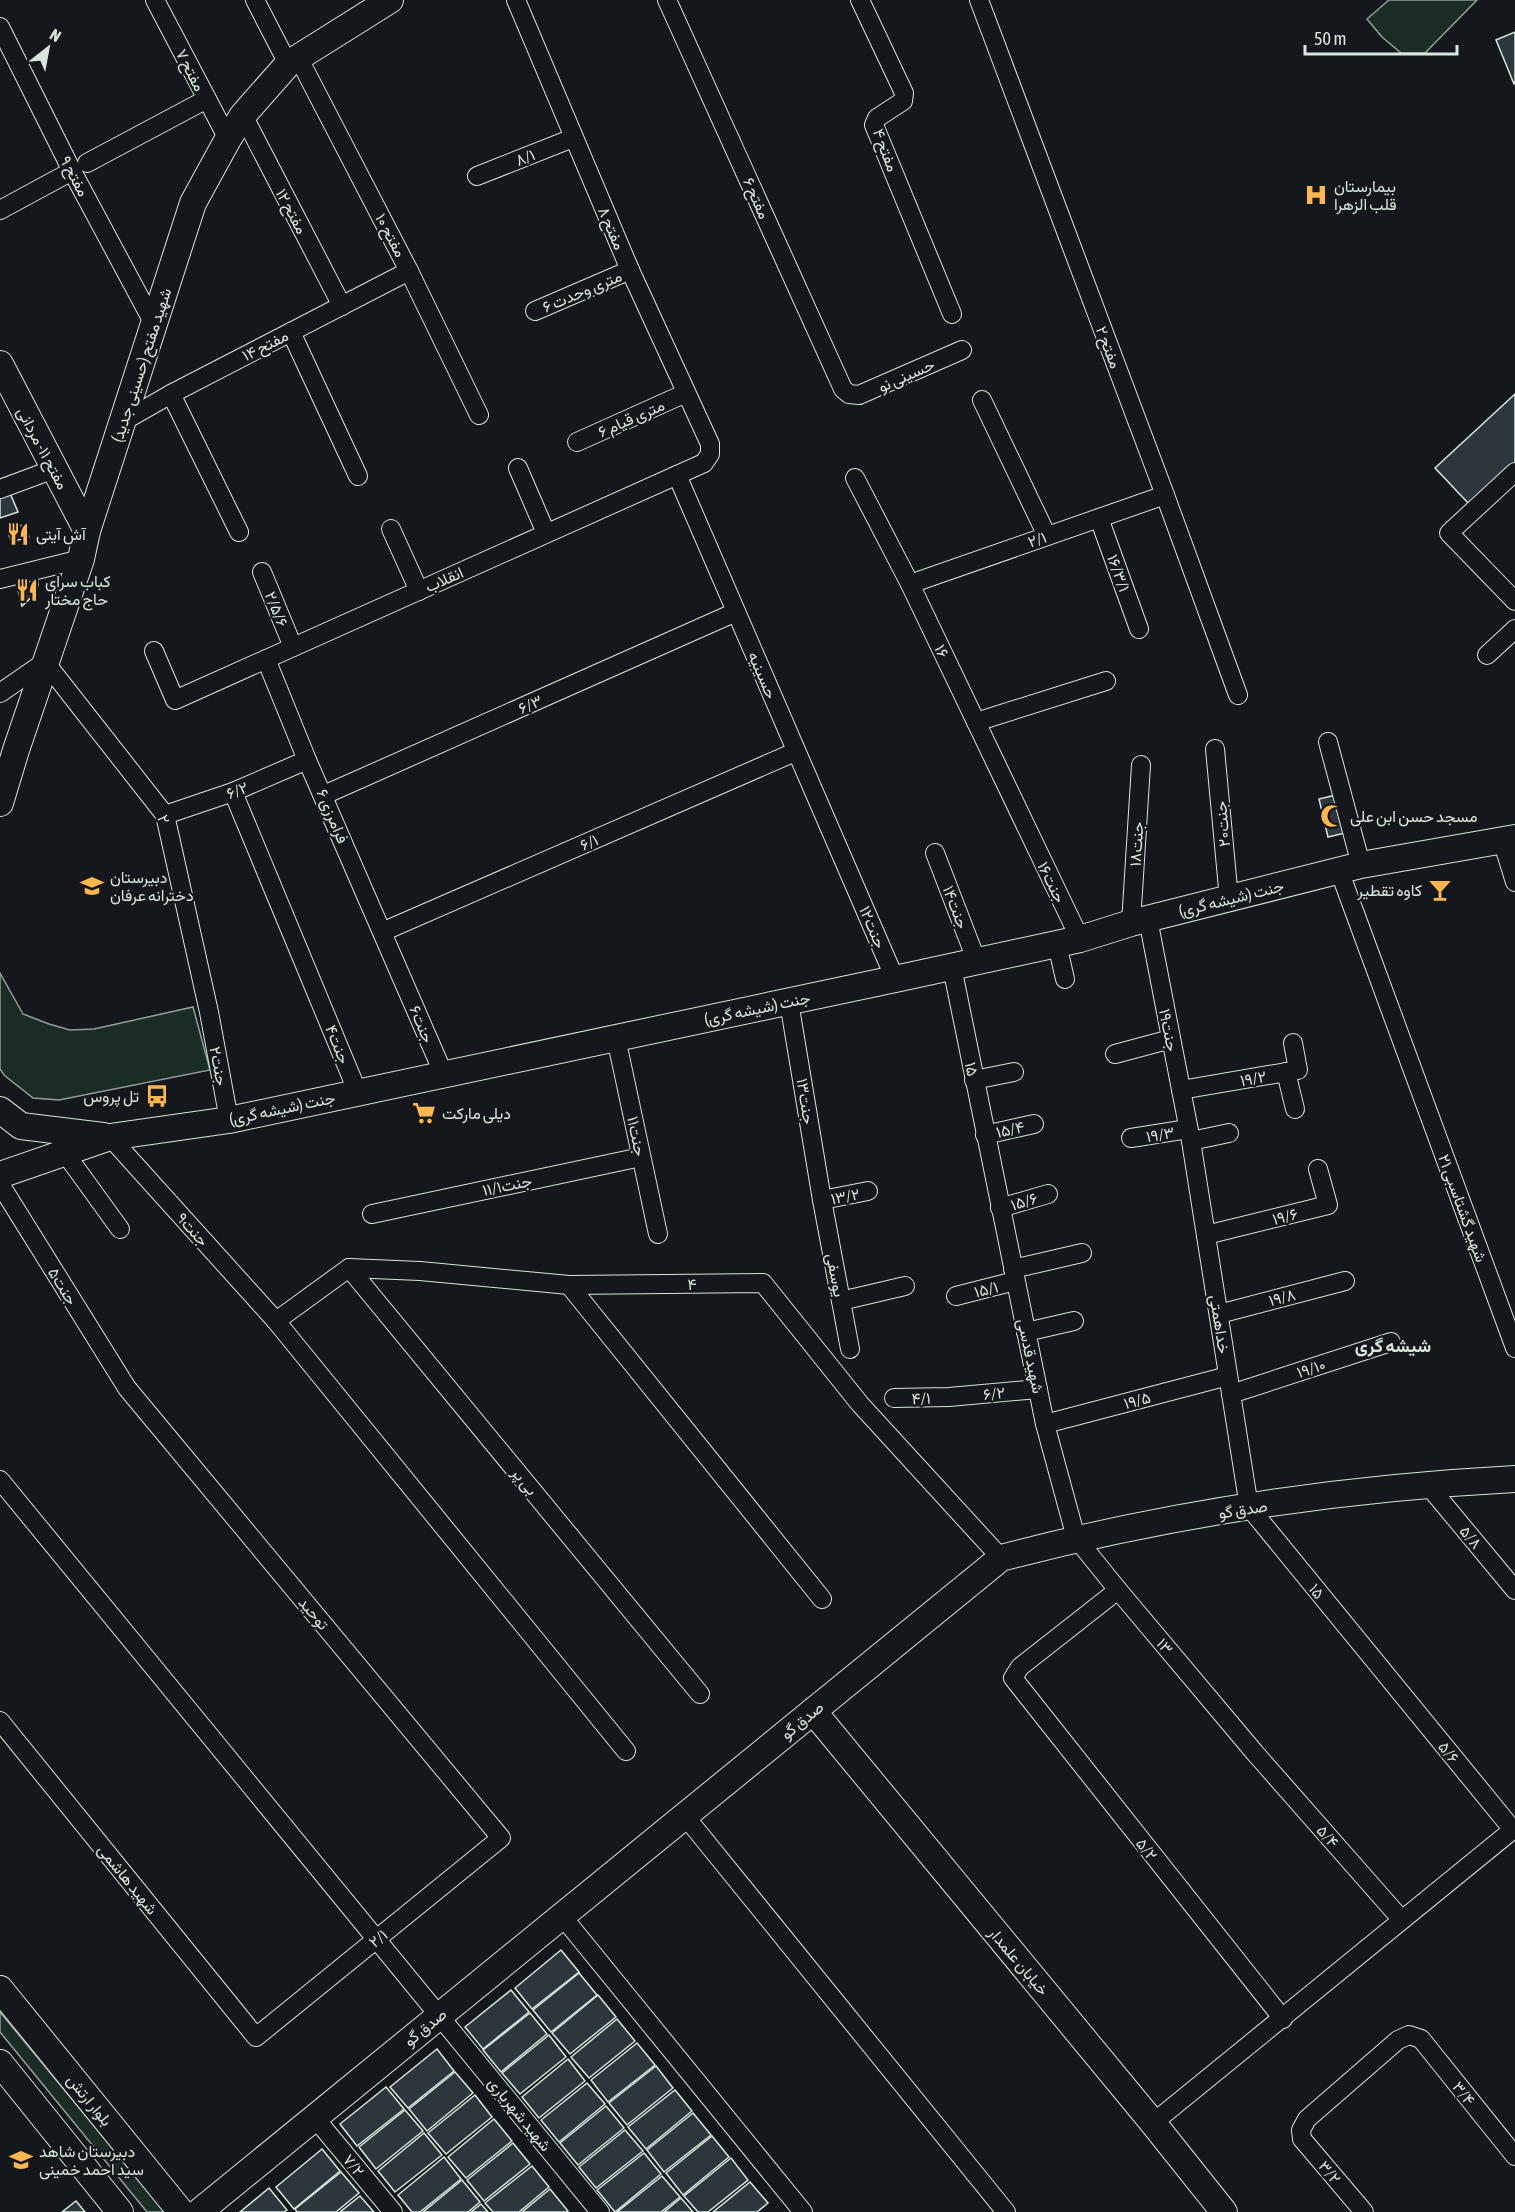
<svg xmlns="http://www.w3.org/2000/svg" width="1515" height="2212" font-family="'Asap Condensed',Vazirmatn,sans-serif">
	<rect width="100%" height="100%" fill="#14181c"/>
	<g fill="#1a2d24" stroke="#939e99" stroke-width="1.5">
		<path d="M1389,0H1477L1425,53H1401L1382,37L1367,19Z"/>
		<path d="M0,973L23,1014L49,1024L70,1030L94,1029L193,1007L210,1070L59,1100L33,1098L4,1075L0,1069Z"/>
		<path d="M0,2012L165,2212H147L0,2032Z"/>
	</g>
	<g fill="#2c363c" stroke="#d8e6dc" stroke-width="1.5">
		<path d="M1515,32V83L1514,84L1496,40Z"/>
		<path d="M1515,394V463L1470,505L1435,468Z"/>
		<path d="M10,493L18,512L0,518V496Z"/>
		<path d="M25,524L29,537L11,542L8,531Z"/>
		<path d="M37,577L38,585L35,594L22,606L16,582Z"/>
		<path d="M1336,795L1345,833L1328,837L1319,799Z"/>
		<path d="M561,1950L579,1972L532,2009L515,1988Z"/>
		<path d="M579,1973L597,1995L551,2032L533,2010Z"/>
		<path d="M511,1990L529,2012L483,2049L465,2027Z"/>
		<path d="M598,1995L616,2017L570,2054L552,2033Z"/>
		<path d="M530,2013L547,2034L501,2072L483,2050Z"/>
		<path d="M617,2019L635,2041L589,2078L571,2057Z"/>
		<path d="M549,2035L566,2057L520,2094L502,2073Z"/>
		<path d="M637,2043L655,2065L608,2102L591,2080Z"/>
		<path d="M437,2049L454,2071L408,2108L390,2087Z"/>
		<path d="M568,2059L585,2081L539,2118L522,2097Z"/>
		<path d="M656,2066L673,2088L627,2125L609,2103Z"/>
		<path d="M455,2072L473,2093L427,2131L409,2109Z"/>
		<path d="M587,2083L605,2104L559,2142L541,2120Z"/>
		<path d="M386,2087L404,2109L357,2146L340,2124Z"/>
		<path d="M675,2090L692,2111L646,2149L628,2127Z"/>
		<path d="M475,2095L492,2117L446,2154L428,2133Z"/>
		<path d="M606,2106L624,2128L578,2165L560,2143Z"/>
		<path d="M405,2110L423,2131L376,2169L359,2147Z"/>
		<path d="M693,2113L711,2135L664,2172L647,2150Z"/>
		<path d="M494,2119L512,2141L466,2178L448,2157Z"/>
		<path d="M625,2130L643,2151L596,2188L579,2167Z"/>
		<path d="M424,2133L442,2155L395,2192L378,2171Z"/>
		<path d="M712,2136L729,2157L683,2195L666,2173Z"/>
		<path d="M513,2143L530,2164L484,2201L467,2180Z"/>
		<path d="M322,2149L340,2171L294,2209L276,2187Z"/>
		<path d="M644,2153L661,2174L615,2212L597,2190Z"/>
		<path d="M444,2157L461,2179L420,2212H412L398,2195Z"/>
		<path d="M731,2158L748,2180L708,2212H698L684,2196Z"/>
		<path d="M532,2166L549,2187L519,2212H493L485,2203Z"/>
		<path d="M341,2172L359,2193L336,2212H297L295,2209Z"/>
		<path d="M662,2176L680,2197L661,2212H617Z"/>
		<path d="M462,2180L480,2202L468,2212H423Z"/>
		<path d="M750,2182L768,2203L757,2212H713Z"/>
		<path d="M269,2188L287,2210L284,2212H240Z"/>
		<path d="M550,2189L568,2211L566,2212H522Z"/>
		<path d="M360,2196L374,2212H340Z"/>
		<path d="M681,2198L693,2212H664Z"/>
		<path d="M76,2201L85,2212H62Z"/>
		<path d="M481,2204L488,2212H471Z"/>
	</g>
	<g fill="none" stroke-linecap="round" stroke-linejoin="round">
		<g stroke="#d8e6dc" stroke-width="20">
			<g id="street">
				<path d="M155,0L228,139"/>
				<path d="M255,0L288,64"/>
				<path d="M667,0L843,389L849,394L859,395L962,350"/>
				<path d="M860,0L904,93L903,101L877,118L874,125L952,314"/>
				<path d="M979,0L1165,495L1238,695"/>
				<path d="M0,27L72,171L154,324"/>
				<path d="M298,57L409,271L479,415"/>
				<path d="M243,115L342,306"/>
				<path d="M87,163L207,99"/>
				<path d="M477,176L573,138"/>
				<path d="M0,210L72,171"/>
				<path d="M535,311L630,270"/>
				<path d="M291,332L358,476"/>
				<path d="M171,394L239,532"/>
				<path d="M982,400L1047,536"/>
				<path d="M122,422L171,394L409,271"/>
				<path d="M577,442L686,393"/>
				<path d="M518,468L546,533"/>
				<path d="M1515,472L1449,533L1515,601"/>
				<path d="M677,475L895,979"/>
				<path d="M855,478L910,584L1080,939"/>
				<path d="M0,489L54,469"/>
				<path d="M1099,518L1139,629"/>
				<path d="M391,529L419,591"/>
				<path d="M262,572L293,647"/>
				<path d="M0,579L81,559"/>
				<path d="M910,584L1165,495"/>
				<path d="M154,651L175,700L704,463L710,454V444L630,270L516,0"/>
				<path d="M1487,655L1515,629"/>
				<path d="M266,659L307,760L444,1075"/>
				<path d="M0,693L45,662L165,815L209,1012L229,1120"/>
				<path d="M976,722L1106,681"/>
				<path d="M1328,742L1361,865"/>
				<path d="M1215,749L1229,899"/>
				<path d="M233,792L358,1093"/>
				<path d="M324,795L736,612"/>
				<path d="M165,815L233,792L307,760"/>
				<path d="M1502,840L1515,882"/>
				<path d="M935,853L977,962"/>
				<path d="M1339,870L1515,1348"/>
				<path d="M1148,919L1191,1141L1249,1507L1513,1830"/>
				<path d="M1131,923L1141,765"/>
				<path d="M382,932L795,752"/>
				<path d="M1057,944L1065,979"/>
				<path d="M952,967L1045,1424L1076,1538L1118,1590L1255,1753L1401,1919"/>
				<path d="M789,1002L822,1200L850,1349"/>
				<path d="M616,1038L658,1234"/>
				<path d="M1115,1054L1171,1039"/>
				<path d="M1286,1072L1295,1109"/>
				<path d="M974,1080L1014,1072"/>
				<path d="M1181,1090L1298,1070L1293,1043"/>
				<path d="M985,1135L1034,1124"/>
				<path d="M110,1137L276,1321L626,1751"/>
				<path d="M1131,1138L1188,1129"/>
				<path d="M1191,1141L1229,1133"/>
				<path d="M65,1153L120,1229"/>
				<path d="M0,1184L127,1388L501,1838L256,2037L0,1721"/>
				<path d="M822,1200L868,1191"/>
				<path d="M1000,1208L1048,1194"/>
				<path d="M372,1214L641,1157"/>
				<path d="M1206,1235L1328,1205L1318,1169"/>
				<path d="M349,1268L700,1694"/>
				<path d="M1013,1269L1082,1253"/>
				<path d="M569,1285L822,1599"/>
				<path d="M956,1296L1015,1281"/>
				<path d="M841,1301L905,1286"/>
				<path d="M1219,1314L1345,1281"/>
				<path d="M276,1321L349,1268L420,1271L569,1285L763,1283L860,1404L1001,1558"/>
				<path d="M1026,1332L1074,1321"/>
				<path d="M1231,1394L1391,1342"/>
				<path d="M894,1398L949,1397L1038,1389"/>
				<path d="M1045,1424L1228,1376"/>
				<path d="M0,1480L600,2212"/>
				<path d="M1427,1484L1515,1590"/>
				<path d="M1118,1590L1020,1667L1013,1678L1283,2019"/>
				<path d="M685,1816L1006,2212"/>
				<path d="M562,1916L803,2212"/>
				<path d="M315,2118L393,2212"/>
				<path d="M1153,2123L1515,1828"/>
				<path d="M1364,2212L1302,2139L1301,2130L1307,2119L1398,2040L1409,2035L1421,2039L1515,2156"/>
			</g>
		</g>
		<g stroke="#d8e6dc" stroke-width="28">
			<g id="secondary">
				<path d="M0,364L87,531"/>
				<path d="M0,803L16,750L81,559L87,531L193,203L228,139L243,115L288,64L390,0"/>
				<path d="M0,1110L21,1126L103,1136"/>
				<path d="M0,1175L110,1137L229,1120L895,979L1080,939L1131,923L1361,865L1515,838"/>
				<path d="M813,1711L1153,2123L1224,2212"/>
				<path d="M0,1989L181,2212"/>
				<path d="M0,2063L120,2212"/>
				<path d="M199,2212L1001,1558C1168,1514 1343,1488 1515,1479"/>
			</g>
		</g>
		<use href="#street" stroke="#14181c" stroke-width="18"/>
		<use href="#secondary" stroke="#14181c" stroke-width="26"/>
	</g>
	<defs>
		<g id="hospital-bare" transform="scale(1.8)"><path d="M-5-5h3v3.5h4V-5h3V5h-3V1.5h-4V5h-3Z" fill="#ffb74d" stroke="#14181c" stroke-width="2.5" paint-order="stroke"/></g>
		<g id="restaurant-bare" transform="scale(1.8)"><path d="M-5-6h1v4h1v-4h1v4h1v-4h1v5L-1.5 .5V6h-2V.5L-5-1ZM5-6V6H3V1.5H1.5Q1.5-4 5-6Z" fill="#ffb74d" stroke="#14181c" stroke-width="2.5" paint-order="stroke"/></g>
		<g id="mosque-bare" transform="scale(1.8)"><path d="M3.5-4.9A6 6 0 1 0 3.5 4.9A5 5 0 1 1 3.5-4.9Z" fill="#ffb74d" stroke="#14181c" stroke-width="2.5" paint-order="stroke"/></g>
		<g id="school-bare" transform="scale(1.8)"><path d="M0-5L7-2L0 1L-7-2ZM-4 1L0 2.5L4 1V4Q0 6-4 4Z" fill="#ffb74d" stroke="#14181c" stroke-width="2.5" paint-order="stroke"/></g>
		<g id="bar-bare" transform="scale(1.8)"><path d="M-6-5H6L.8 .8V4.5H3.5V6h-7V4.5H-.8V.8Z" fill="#ffb74d" stroke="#14181c" stroke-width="2.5" paint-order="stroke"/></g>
		<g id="bus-bare" transform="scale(1.8)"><path d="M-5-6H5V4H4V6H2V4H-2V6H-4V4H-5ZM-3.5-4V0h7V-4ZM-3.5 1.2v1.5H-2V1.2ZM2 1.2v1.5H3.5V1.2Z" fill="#ffb74d" stroke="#14181c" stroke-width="2.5" paint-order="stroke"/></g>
		<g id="supermarket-bare" transform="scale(1.8)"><path d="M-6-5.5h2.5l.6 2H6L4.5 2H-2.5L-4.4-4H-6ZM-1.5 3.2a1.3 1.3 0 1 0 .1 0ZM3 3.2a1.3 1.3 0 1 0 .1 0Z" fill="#ffb74d" stroke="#14181c" stroke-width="2.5" paint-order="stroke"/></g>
	</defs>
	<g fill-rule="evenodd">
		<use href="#hospital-bare" x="1316" y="195"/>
		<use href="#restaurant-bare" x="18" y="534"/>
		<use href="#restaurant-bare" x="27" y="590"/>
		<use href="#mosque-bare" x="1332" y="816"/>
		<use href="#school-bare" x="92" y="886"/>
		<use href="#bar-bare" x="1440" y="890"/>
		<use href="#bus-bare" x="157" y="1096"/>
		<use href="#supermarket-bare" x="424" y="1113"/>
		<use href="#school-bare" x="21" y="2160"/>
	</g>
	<g text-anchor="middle" stroke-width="4.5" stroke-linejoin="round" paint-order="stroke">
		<g font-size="16" fill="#d8e6dc" stroke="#14181c">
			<text transform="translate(191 70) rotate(63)" y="6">مفتح ۷</text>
			<text transform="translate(886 150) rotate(69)" y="6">مفتح ۴</text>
			<text transform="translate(525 157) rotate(-22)" y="6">۸/۱</text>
			<text transform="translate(75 176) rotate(62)" y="6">مفتح ۹</text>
			<text transform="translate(757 198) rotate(66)" y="6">مفتح ۶</text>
			<text transform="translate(292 211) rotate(62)" y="6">مفتح ۱۲</text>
			<text transform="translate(612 228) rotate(67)" y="6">مفتح ۸</text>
			<text transform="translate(391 235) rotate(62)" y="6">مفتح ۱۰</text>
			<text transform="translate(582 291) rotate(-23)" y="6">۶ متری وحدت</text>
			<text transform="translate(265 345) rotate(-27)" y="6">مفتح ۱۴</text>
			<text transform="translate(1109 347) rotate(69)" y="6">مفتح ۲</text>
			<text transform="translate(141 365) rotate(-72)" y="6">شهید مفتح (حسینی جدید)</text>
			<text transform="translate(906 375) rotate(-24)" y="6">حسینی نو</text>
			<text transform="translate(631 418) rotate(-24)" y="6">۶ متری قیام</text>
			<text transform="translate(43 448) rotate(62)" y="6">مفتح ۱۱- مردانی</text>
			<text transform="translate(1037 539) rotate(-19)" y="6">۲/۱</text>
			<text transform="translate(1119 573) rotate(70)" y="6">۱۶/۳/۱</text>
			<text transform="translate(444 579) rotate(-24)" y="6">انقلاب</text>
			<text transform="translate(277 609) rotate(68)" y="6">۲/۵/۶</text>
			<text transform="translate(942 651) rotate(64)" y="6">۱۶</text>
			<text transform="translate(763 675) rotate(67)" y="6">حسینیه</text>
			<text transform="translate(530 704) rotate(-24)" y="6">۶/۳</text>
			<text transform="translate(237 790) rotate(-22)" y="6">۶/۲</text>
			<text transform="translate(333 816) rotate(67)" y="6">فرامرزی ۶</text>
			<text transform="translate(164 819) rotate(69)" y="6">۲</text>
			<text transform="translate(1222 824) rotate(-95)" y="6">جنت۲۰</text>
			<text transform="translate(589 842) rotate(-24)" y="6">۶/۱</text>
			<text transform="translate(1136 844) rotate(-86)" y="6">جنت۱۸</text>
			<text transform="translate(1052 882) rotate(64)" y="6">جنت۱۶</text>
			<text transform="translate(1231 898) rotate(-14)" y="6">جنت (شیشه گری)</text>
			<text transform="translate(956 907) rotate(69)" y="6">جنت۱۴</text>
			<text transform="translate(873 927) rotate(67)" y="6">جنت۱۲</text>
			<text transform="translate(757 1008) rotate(-12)" y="6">جنت (شیشه گری)</text>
			<text transform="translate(422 1024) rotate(67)" y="6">جنت۶</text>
			<text transform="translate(1169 1030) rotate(79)" y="6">جنت۱۹</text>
			<text transform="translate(338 1044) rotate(68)" y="6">جنت۴</text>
			<text transform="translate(219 1066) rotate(79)" y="6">جنت۲</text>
			<text transform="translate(972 1069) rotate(79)" y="6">۱۵</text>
			<text transform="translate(1253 1078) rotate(-10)" y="6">۱۹/۲</text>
			<text transform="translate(806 1101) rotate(81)" y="6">جنت۱۳</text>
			<text transform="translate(282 1108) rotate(-12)" y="6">جنت (شیشه گری)</text>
			<text transform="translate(1010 1129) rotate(-13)" y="6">۱۵/۴</text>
			<text transform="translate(1160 1134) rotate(-9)" y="6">۱۹/۳</text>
			<text transform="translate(637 1136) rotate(78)" y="6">جنت۱۱</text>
			<text transform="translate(507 1185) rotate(-12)" y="6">جنت۱۱/۱</text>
			<text transform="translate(845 1196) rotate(-11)" y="6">۱۳/۲</text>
			<text transform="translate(1024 1201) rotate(-17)" y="6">۱۵/۶</text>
			<text transform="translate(1463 1208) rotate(70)" y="6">شهید گشتاسبی ۲۱</text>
			<text transform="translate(1285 1216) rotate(-14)" y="6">۱۹/۶</text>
			<text transform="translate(193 1229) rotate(48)" y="6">جنت۹</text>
			<text transform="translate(836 1275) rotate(79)" y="6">یوسفی</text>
			<text transform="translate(692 1284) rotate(-1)" y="6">۴</text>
			<text transform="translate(63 1286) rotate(58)" y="6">جنت۵</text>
			<text transform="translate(986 1289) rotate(-14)" y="6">۱۵/۱</text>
			<text transform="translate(1282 1297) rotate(-15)" y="6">۱۹/۸</text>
			<text transform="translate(1220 1324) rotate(81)" y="6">خداهمتی</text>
			<text transform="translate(1031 1356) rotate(78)" y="6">شهید قدسی</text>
			<text transform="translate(1311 1368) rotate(-18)" y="6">۱۹/۱۰</text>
			<text transform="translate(994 1393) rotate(-5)" y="6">۶/۲</text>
			<text transform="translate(921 1398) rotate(-2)" y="6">۴/۱</text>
			<text transform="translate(1137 1400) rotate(-15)" y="6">۱۹/۵</text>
			<text transform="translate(525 1481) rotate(51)" y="6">بی پر</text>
			<text transform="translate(1243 1509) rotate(-9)" y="6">صدق گو</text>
			<text transform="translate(1471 1537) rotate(50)" y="6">۵/۸</text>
			<text transform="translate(1317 1591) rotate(51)" y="6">۱۵</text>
			<text transform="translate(314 1613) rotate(50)" y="6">توحید</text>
			<text transform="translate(1165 1646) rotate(50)" y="6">۱۳</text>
			<text transform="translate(802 1720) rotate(-39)" y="6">صدق گو</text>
			<text transform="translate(1449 1752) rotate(51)" y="6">۵/۶</text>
			<text transform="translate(1328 1836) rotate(49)" y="6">۵/۴</text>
			<text transform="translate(1147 1849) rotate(51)" y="6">۵/۲</text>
			<text transform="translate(128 1879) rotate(51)" y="6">شهید هاشمی</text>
			<text transform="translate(378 1938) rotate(-39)" y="6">۲/۱</text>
			<text transform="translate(1019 1961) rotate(50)" y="6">خیابان علمدار</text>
			<text transform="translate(425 2027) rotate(-39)" y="6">صدق گو</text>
			<text transform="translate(1464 2093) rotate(51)" y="6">۳/۴</text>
			<text transform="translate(90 2100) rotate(51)" y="6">بلوار ارتش</text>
			<text transform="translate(520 2114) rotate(51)" y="6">شهید شهریاری</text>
			<text transform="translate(354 2165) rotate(51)" y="6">۷/۲</text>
			<text transform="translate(1330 2172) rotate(50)" y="6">۳/۲</text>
		</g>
		<g font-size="16" fill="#d8e6dc" stroke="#14181c" text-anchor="start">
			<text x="1334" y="192">بیمارستان<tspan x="1334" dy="18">قلب الزهرا</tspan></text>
			<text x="36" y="540">آش آیتی</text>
			<text x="45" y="587">کباب سرای<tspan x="45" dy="18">حاج مختار</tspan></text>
			<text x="1350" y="822">مسجد حسن ابن علی</text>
			<text x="110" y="883">دبیرستان<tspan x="110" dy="18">دخترانه عرفان</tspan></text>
			<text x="1422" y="896" text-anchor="end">کاوه تقطیر</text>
			<text x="139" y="1102" text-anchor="end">تل پروس</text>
			<text x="442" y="1119">دیلی مارکت</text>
			<text x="39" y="2157">دبیرستان شاهد<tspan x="39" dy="18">سید احمد خمینی</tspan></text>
		</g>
		<g font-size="18" font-weight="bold" fill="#d8e6dc" stroke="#14181c">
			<text x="1393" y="1352">شیشه گری</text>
		</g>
	</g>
	<g transform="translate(48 48) rotate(31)" stroke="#14181c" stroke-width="4.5" paint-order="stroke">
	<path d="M0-4.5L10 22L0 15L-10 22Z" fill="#d8e6dc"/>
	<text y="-9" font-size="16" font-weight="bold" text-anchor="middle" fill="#d8e6dc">N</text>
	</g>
	<path d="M1305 45v9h152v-9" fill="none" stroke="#d8e6dc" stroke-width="3"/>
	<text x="1314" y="45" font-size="18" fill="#d8e6dc" stroke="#14181c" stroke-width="4.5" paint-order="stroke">50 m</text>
</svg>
